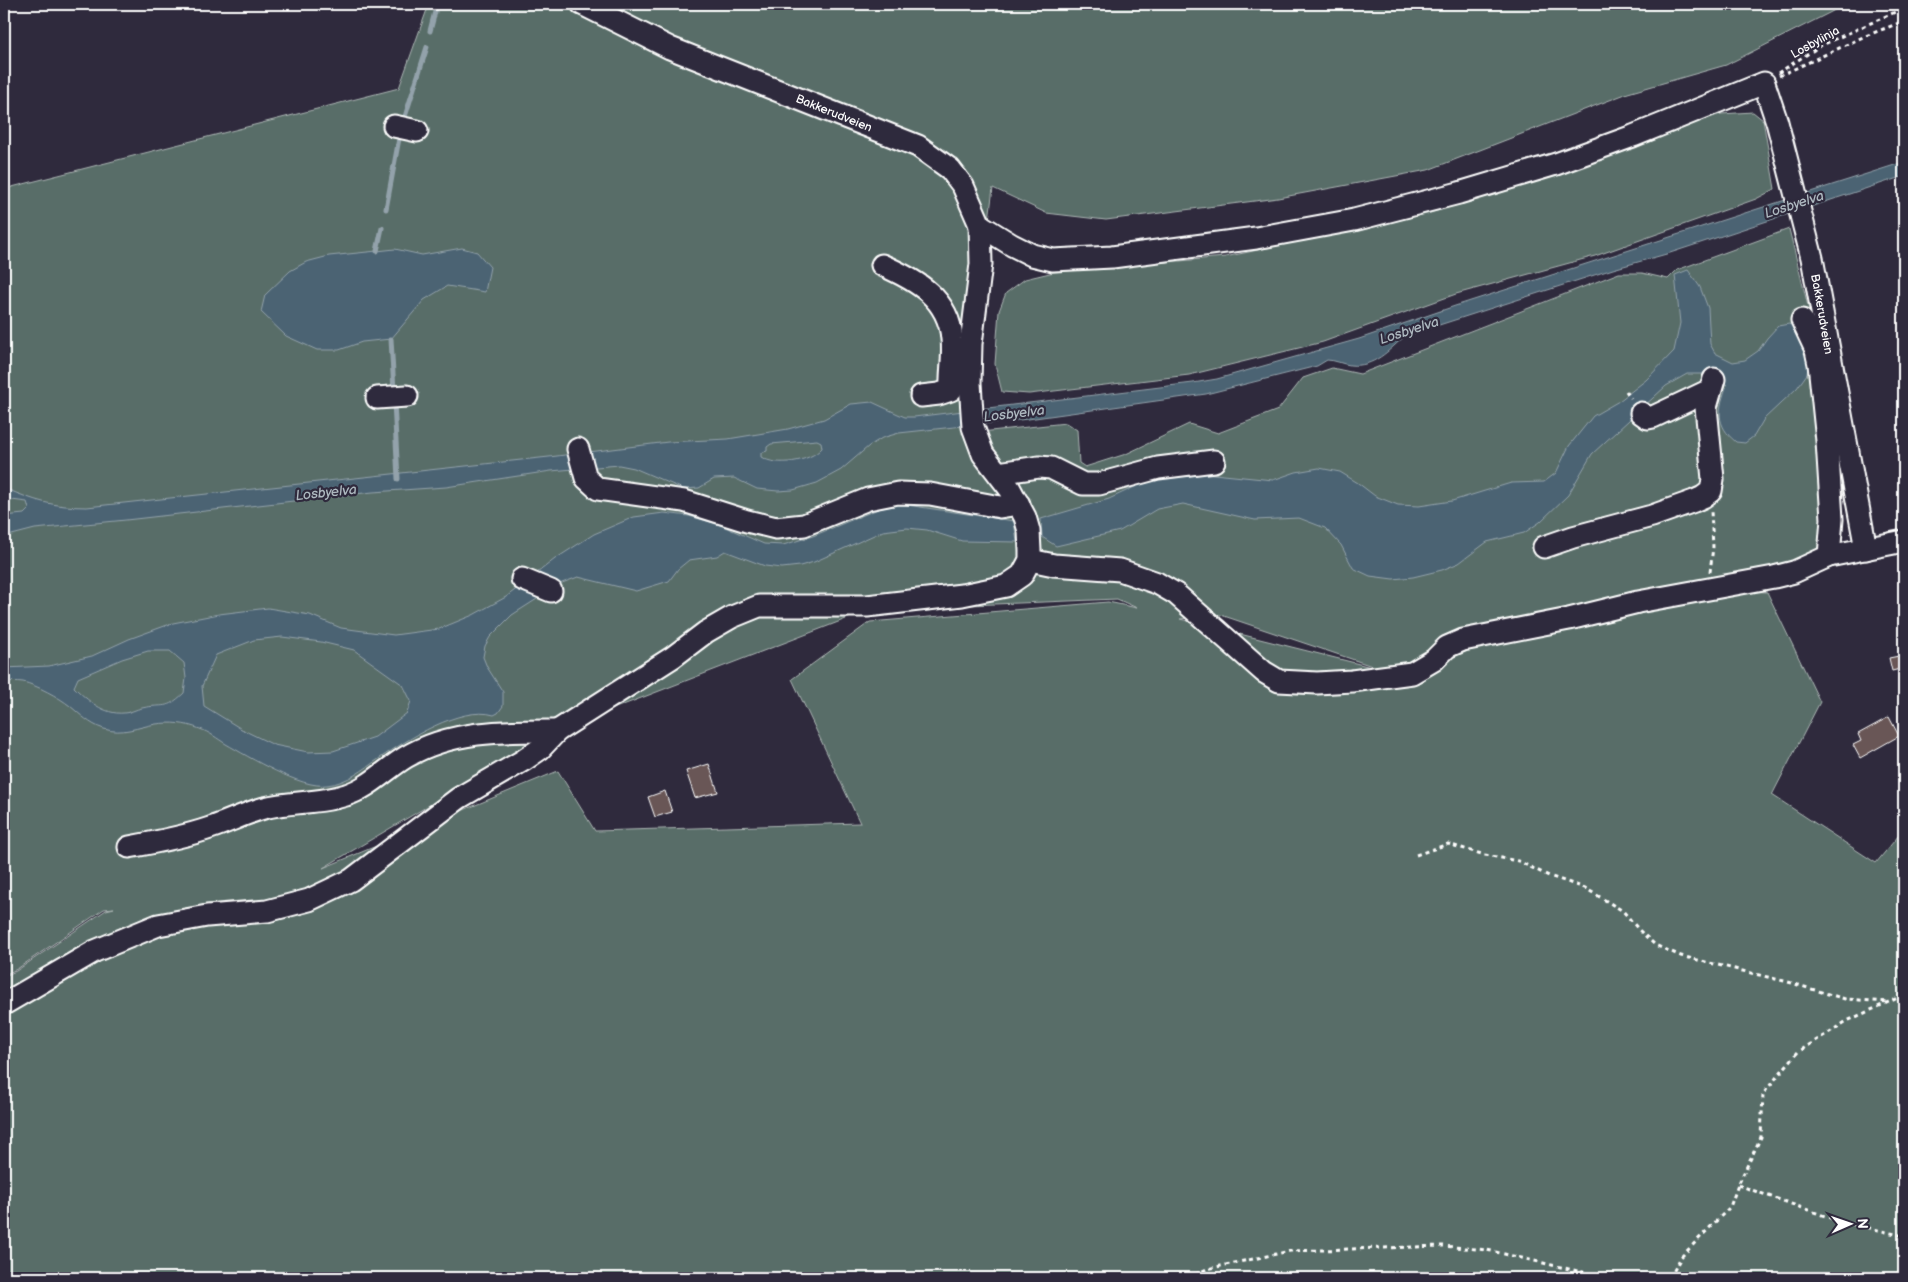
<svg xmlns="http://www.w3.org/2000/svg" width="1908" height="1282" font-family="'Balsamiq Sans',sans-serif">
	<rect width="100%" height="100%" fill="#2f2a3d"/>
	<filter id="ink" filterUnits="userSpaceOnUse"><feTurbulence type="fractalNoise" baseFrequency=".02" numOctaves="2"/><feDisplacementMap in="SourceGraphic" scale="10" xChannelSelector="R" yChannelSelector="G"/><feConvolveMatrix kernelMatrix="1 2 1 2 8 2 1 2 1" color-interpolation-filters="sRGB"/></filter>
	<g filter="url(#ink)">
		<g fill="#586d68" stroke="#acb6b4" fill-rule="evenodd">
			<path d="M429,4H1845L1831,12L1726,65L1628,93L1428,170L1278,198L1106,220L1046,213L993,188L962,434L1066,423L1077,430L1079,463L1085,467L1126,454L1189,424L1218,433L1278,410L1303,378L1332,368L1360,374L1619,273H1642L1668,279L1677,270L1789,229L1824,371L1825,548L1724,590L1767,592L1820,702L1772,795L1876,863L1904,829V1278H4V976L16,971L106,910L114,908L104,909L17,969L4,975V189L399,88ZM1117,599L1137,608L1108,602L870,622L792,679L860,823L595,831L558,771L323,868L553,732L872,609ZM1221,615L1387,671L1180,619Z"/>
			<path d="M1753,112L1763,120L1775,189L1756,199L1595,256L1456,294L1323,342L1189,375L1029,394L1002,392L995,364L999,311L1006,293L1025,279L1054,272L1225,257L1427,214L1573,170L1696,121L1721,114Z"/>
		</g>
		<g fill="#4b6473" stroke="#93a2ab" fill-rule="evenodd">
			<path d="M1904,162V176L1670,253L1613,269L1405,336C1389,350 1374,368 1350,365C1342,364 1335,360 1327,360L1317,366L1206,394L1028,419L899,433L882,438L869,446L841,470L817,483L793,490L778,491L757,489L734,478L714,479L699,488L683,489L634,468L619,465L551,471L446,487L373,492L126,520L35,529L4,537V516L24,514L29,509L27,502L4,499V488C35,501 53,507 87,507L549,457L668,442L728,439L788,429L824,419L851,404L872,402L898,414L905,417H914L1193,383L1217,379L1359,339L1455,306ZM817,440L821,442L822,448C810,462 776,467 761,457V453L767,451V447L771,444Z"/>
			<path d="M462,248L477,252L490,267L485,292L447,286L424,300L391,339L362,342L339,350H317L286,336L261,312L265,295L290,271L306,262L329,256L377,251L395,249L422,255Z"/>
			<path d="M1688,270L1700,287L1708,308L1710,344L1715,353L1733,362L1745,360L1758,351L1767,338L1778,326L1789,324L1797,328L1809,360L1807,374L1797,388L1764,419L1754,436L1745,443L1736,442C1715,425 1718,409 1727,385L1708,374H1687L1666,386L1592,454L1568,495L1540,522L1524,533L1487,542L1459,563L1442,570L1413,577L1393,579L1370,576L1353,568L1341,545L1325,528L1299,518L1255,520L1183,504L1157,509L1120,531L1056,546L1042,537L1041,519L1109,499L1141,484L1165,475L1204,473L1273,480L1296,472L1319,468L1340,472L1358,483L1375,496L1398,505L1419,506L1452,501L1511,483L1544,482L1556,473L1569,446L1593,416L1619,401L1646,380L1674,351L1680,323L1675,275Z"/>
			<path d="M900,504L1014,521L1017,542L962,541L927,530L907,528L883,531L814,562L800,566L782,568L765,566L725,551L717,556L689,560L678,569L669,581L636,591L578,577L562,583L512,615L490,637L485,646L483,657L487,667L503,692V706L498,713L494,715C460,705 407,740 380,758C364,769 347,783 327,785C301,789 249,757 226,744C218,739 209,732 200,729C185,723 171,722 156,724C138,727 122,735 104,729C89,724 81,715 70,706C59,697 36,685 23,682C17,681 10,682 4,681V668L49,666L92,656L129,639L173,623L219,614L268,608L310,615L341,628L394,635L439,629L473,615L506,597L555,559L594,534L634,517L664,513L689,516L718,524L764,544L783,545L813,536L878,509ZM282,637L321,642L354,650L403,685L411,701L407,713L375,737L333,751L308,752L274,745L243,730L204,706L202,686L216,655L254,640ZM148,651H170L184,663L186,678L184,693C165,711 165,703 142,708C136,709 130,713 124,713C104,715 87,700 74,687L78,678L122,659Z"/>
		</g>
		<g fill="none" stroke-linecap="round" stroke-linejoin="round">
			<g stroke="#93a2ab" stroke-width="5">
				<path d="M430,31L437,4"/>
				<path d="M403,123L427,47"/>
				<path d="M386,209L400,133"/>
				<path d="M377,251L382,228"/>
				<path d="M391,339L394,391"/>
				<path d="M394,402L398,479"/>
			</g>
		</g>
		<g fill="#695657" stroke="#fff">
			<path d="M1904,655V668L1892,671L1889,658Z"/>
			<path d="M1889,717L1899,736L1860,758L1853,745L1861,741L1858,734Z"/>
			<path d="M709,764L718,792L695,798L686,771Z"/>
			<path d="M665,791L672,812L655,817L648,797Z"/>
		</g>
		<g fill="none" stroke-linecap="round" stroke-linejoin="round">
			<g stroke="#fff" stroke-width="25">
				<g id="minor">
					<path d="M582,4L670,48L918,146L950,169L963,186L980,225L1012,245L1032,255L1053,260L1112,257L1256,238L1354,220L1459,193L1556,164L1633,136L1764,83L1777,122L1812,258L1866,549"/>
					<path d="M394,126L417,131"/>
					<path d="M882,265C916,280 949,298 952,339C954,356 950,373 951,390L939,394L921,396"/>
					<path d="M1802,320L1816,350L1819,364L1827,441L1832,519L1829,556"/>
					<path d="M377,398L407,396"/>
					<path d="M1641,413L1648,418L1653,417L1710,390"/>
					<path d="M578,449L586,478L598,489L684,501L747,521L776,528L804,525L868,499L898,493L930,494L1000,507L1019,504"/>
					<path d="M998,473L1039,467L1051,468L1083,484H1099L1158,468L1214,461"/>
					<path d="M1544,547L1573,537L1652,516L1694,501L1703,497L1711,491L1713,479L1706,407L1714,379"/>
					<path d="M1030,560L1054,565L1120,570L1157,583L1176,594L1264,672L1279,681L1317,683L1352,681L1412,673L1434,660L1447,647L1463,640L1569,619L1638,602L1774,577L1794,572L1829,556L1904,541"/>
					<path d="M522,579L551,591"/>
					<path d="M129,847C157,842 184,837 210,828C228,822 246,813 264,808C291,801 319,804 346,795C369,788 386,769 406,757C452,730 506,731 557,731"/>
					<path d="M4,1004L95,951L158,925L207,916L267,911L309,900L351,880L459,798L524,760L540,749L557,731L673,657L706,632L732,617L759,606H867L962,595L1006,586L1022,575L1030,560V551L1029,531L1025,517L1010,489L983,454L973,427L970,383L971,344L981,264L980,225"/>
				</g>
			</g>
			<g stroke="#fff" stroke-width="3" stroke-dasharray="4 4" stroke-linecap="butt">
				<path d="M1778,73L1820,46L1904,8"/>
				<path d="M1779,76L1863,37L1904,21"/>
				<path d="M1626,391L1631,398"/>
				<path d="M1710,572L1713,547L1711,511"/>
				<path d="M1416,855L1448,844L1485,855L1518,861L1549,876L1585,888L1623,911L1639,930L1655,945L1681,956L1788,982L1845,999L1889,1002"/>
				<path d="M1738,1185L1839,1221L1904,1236"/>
				<path d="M1188,1278L1207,1269L1290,1251L1443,1246L1487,1250L1608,1278"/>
				<path d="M1670,1278L1681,1257L1730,1207L1738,1185L1761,1137L1763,1094L1781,1072L1798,1052L1847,1021L1904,995"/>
			</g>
			<use href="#minor" stroke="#2f2a3d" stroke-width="21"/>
		</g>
	</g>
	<g text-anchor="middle" stroke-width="4.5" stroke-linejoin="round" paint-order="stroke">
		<g font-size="12" fill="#fff" stroke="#2f2a3d">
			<text transform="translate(1815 42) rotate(-29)" y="4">Losbylinja</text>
			<text transform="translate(834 113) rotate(22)" y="4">Bakkerudveien</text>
			<text transform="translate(1822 314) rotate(80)" y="4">Bakkerudveien</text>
		</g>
		<g font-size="14" font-style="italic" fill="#aeb9c0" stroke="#2f2a3d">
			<text transform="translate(1794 204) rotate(-18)" y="5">Losbyelva</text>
			<text transform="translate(1409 330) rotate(-18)" y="5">Losbyelva</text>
			<text transform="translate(1014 413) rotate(-7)" y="5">Losbyelva</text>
			<text transform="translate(326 492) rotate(-6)" y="5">Losbyelva</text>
		</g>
	</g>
	<rect width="1908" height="1282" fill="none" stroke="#2f2a3d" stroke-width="20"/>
	<rect x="10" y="10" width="1888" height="1262" fill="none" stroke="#fff" stroke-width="2" filter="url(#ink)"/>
	<g transform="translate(1850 1224) rotate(88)" stroke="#2f2a3d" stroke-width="4" paint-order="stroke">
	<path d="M0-4L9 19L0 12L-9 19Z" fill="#ffffff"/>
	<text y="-8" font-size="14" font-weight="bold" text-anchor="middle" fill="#ffffff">N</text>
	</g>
</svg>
